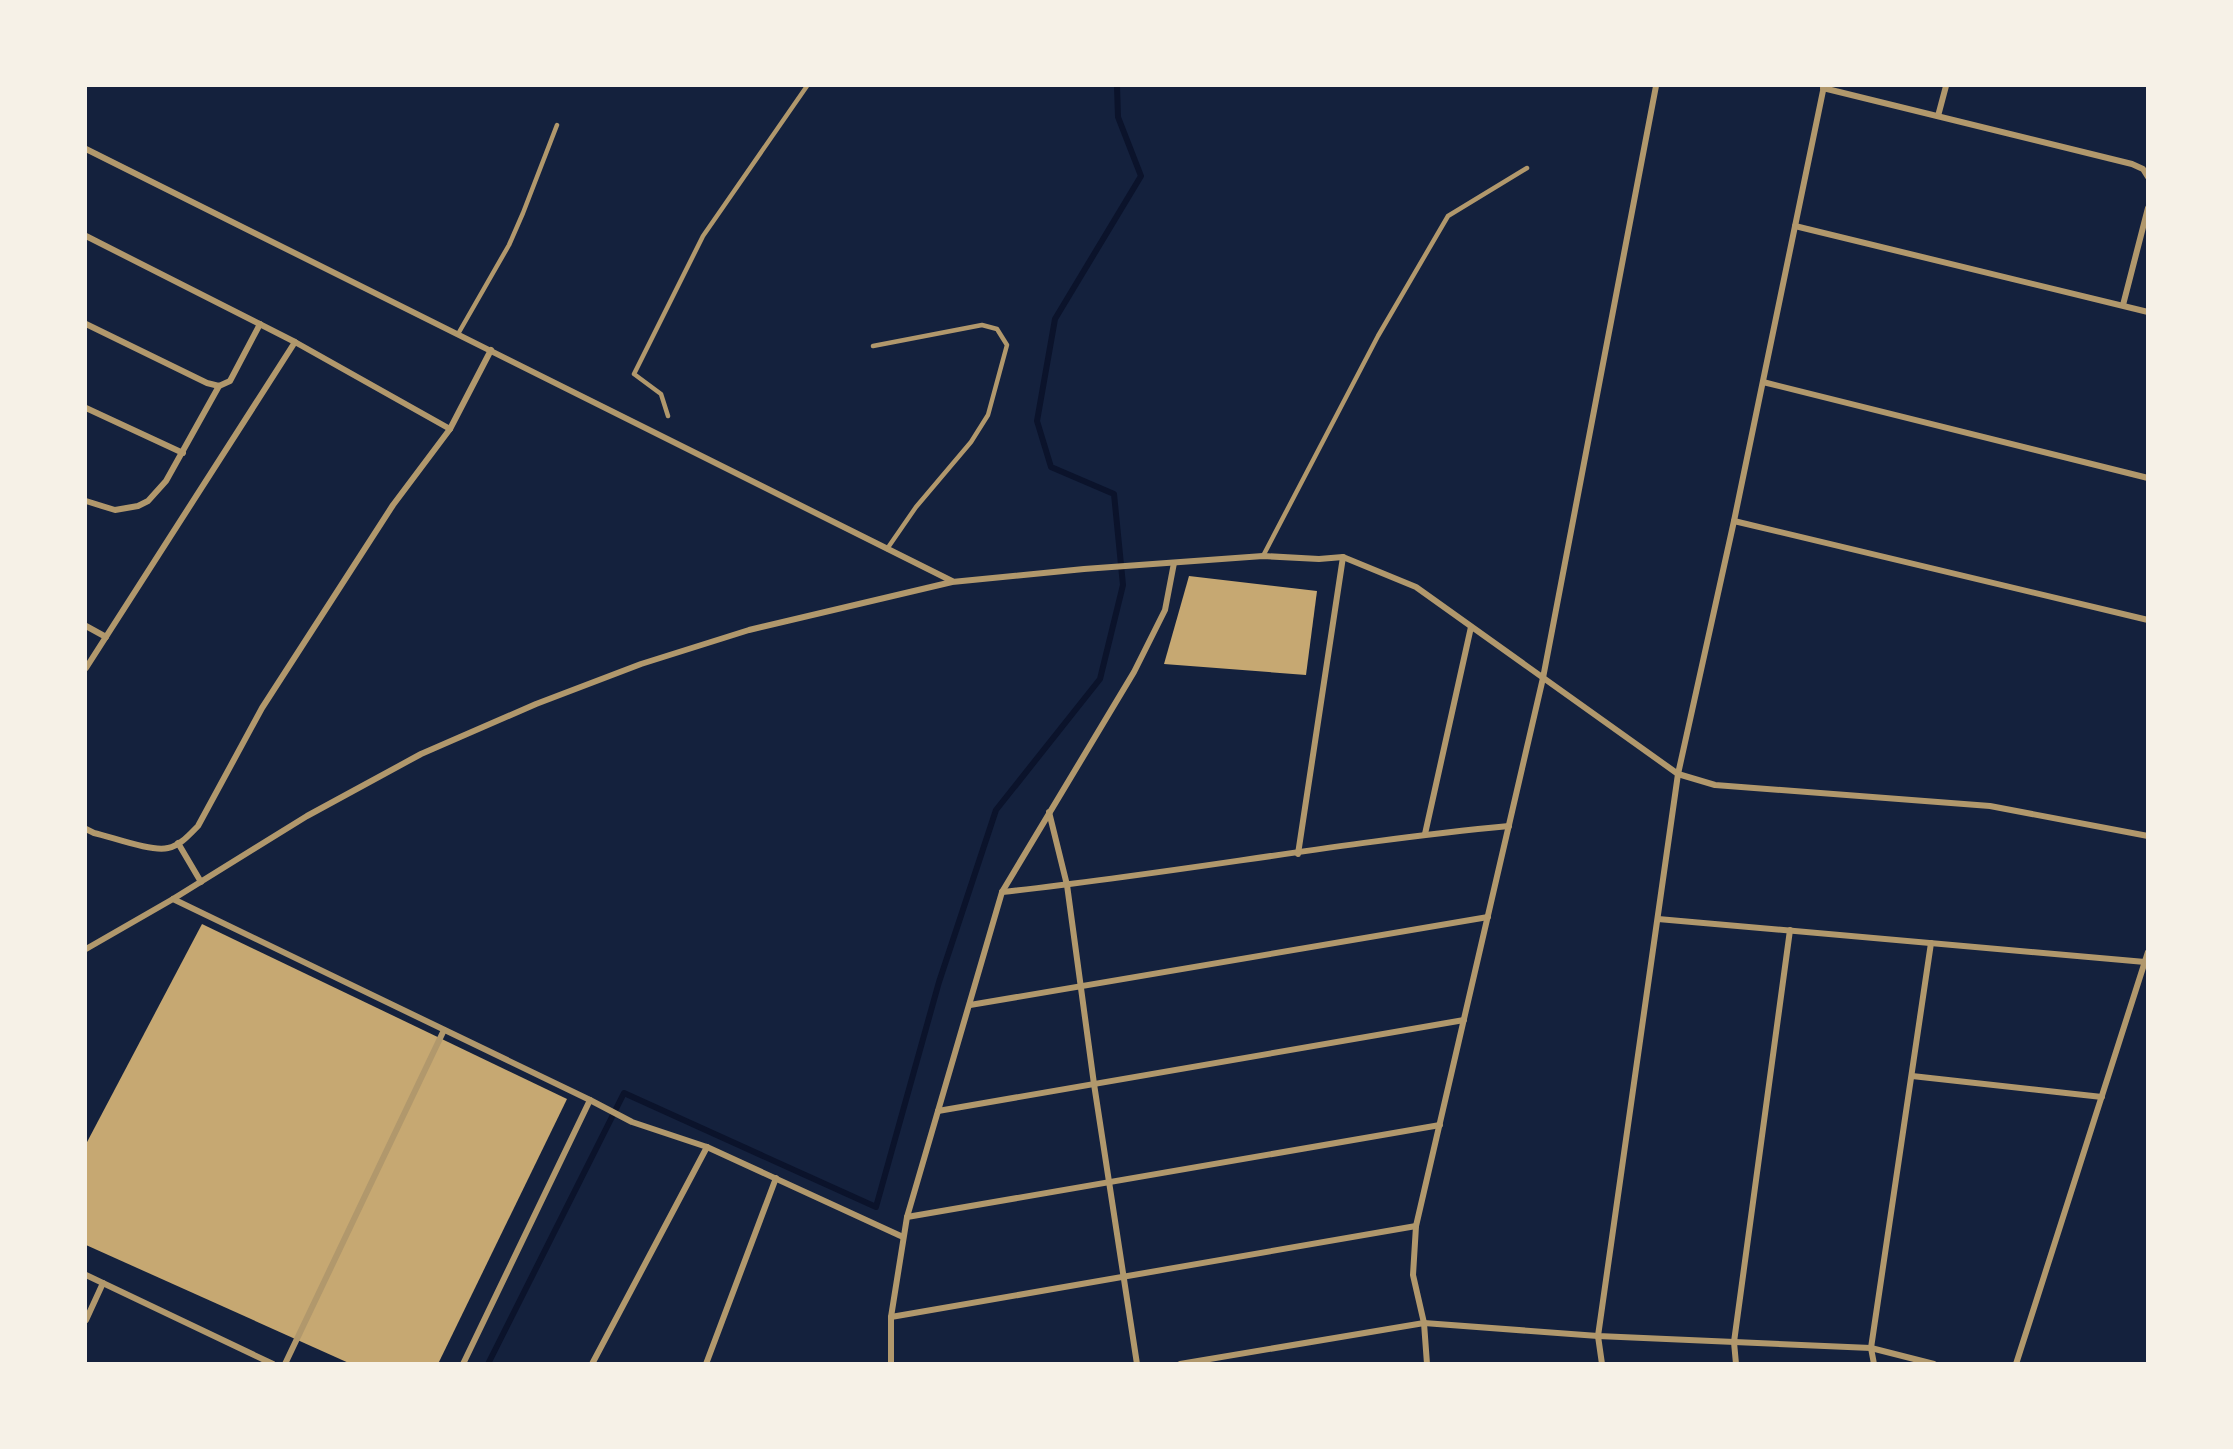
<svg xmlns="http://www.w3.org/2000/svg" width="2233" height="1449" font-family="Inter,sans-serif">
	<rect width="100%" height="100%" fill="#14213d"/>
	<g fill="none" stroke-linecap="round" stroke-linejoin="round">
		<path stroke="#0b132b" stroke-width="6" d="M488,1364L624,1093L876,1207L939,982L996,810L1100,679L1123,585L1114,494L1051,467L1037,421L1055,319L1141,176L1118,117L1117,86"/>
	</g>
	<g fill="#c6a872">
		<path d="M1189,576L1317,591L1306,675L1164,664Z"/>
		<path d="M202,924L567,1099L438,1364H351L86,1245V1144Z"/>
	</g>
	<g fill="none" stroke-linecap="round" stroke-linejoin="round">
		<g stroke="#b1986c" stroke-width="4.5">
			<path d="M458,334L509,245L523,213L557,125"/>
			<path d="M873,346L982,325L997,329L1007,345L988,415L971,442L916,507L887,549"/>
			<path d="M668,416L661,394L634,374L703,236L807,86"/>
			<path d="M1263,556L1378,336L1448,216L1527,168"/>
		</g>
		<g stroke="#b1986c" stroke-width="6">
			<path d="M1823,88L2132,164L2143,169L2148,177"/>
			<path d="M1938,116L1946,86"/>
			<path d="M86,149L952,581"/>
			<path d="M1795,226L2148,312"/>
			<path d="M86,236L295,342L450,429"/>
			<path d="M2123,305L2148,208"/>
			<path d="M86,324L207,383L219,386L230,381L260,324"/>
			<path d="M1763,382L2148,478"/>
			<path d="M86,408L183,453"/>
			<path d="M86,501L115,510L138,506L148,501L166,481L219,386"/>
			<path d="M1734,521L2148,620"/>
			<path d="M86,626L106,637"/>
			<path d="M86,668L295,342"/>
			<path d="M1049,812L1067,885L1094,1084L1137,1364"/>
			<path d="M86,829L94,833C112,837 151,852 168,848C180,846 190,834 198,826L262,708L393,505L450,429L491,350"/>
			<path d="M1425,834L1471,627"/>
			<path d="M178,843L201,882"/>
			<path d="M1298,854L1343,557"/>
			<path d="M1002,892C1172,874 1339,842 1509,826"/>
			<path d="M173,899L590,1100L632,1122L707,1147L903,1237"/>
			<path d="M1658,919L2145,962"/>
			<path d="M86,949L173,899L307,816L421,754L536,704L641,664L749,630L952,582L1084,569L1263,556L1319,559L1343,557L1416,587L1678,774L1715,785L1990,806L2148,836"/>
			<path d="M970,1005L1488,917"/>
			<path d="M1912,1076L2102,1097"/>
			<path d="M938,1111L1464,1020"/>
			<path d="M907,1217L1440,1125"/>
			<path d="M86,1275L273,1364"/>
			<path d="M891,1317L1416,1226"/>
			<path d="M86,1320L103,1283"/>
			<path d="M285,1364L444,1030"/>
			<path d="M463,1364L590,1100"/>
			<path d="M592,1364L707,1147"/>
			<path d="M706,1364L776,1178"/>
			<path d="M891,1364V1317L907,1217L1002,892L1134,672L1165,610L1174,563"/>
			<path d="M1180,1364L1424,1323L1598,1336L1871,1348L1934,1364"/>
			<path d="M1427,1364L1424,1323L1413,1275L1416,1226L1543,678L1656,86"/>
			<path d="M1602,1364L1598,1336L1678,774L1734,521L1824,86"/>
			<path d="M1736,1364L1734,1342L1790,930"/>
			<path d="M1874,1364L1871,1348L1931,943"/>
			<path d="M2016,1364L2148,952"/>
		</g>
	</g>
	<rect width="2233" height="1449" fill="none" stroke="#f6f1e7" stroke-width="174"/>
</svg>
